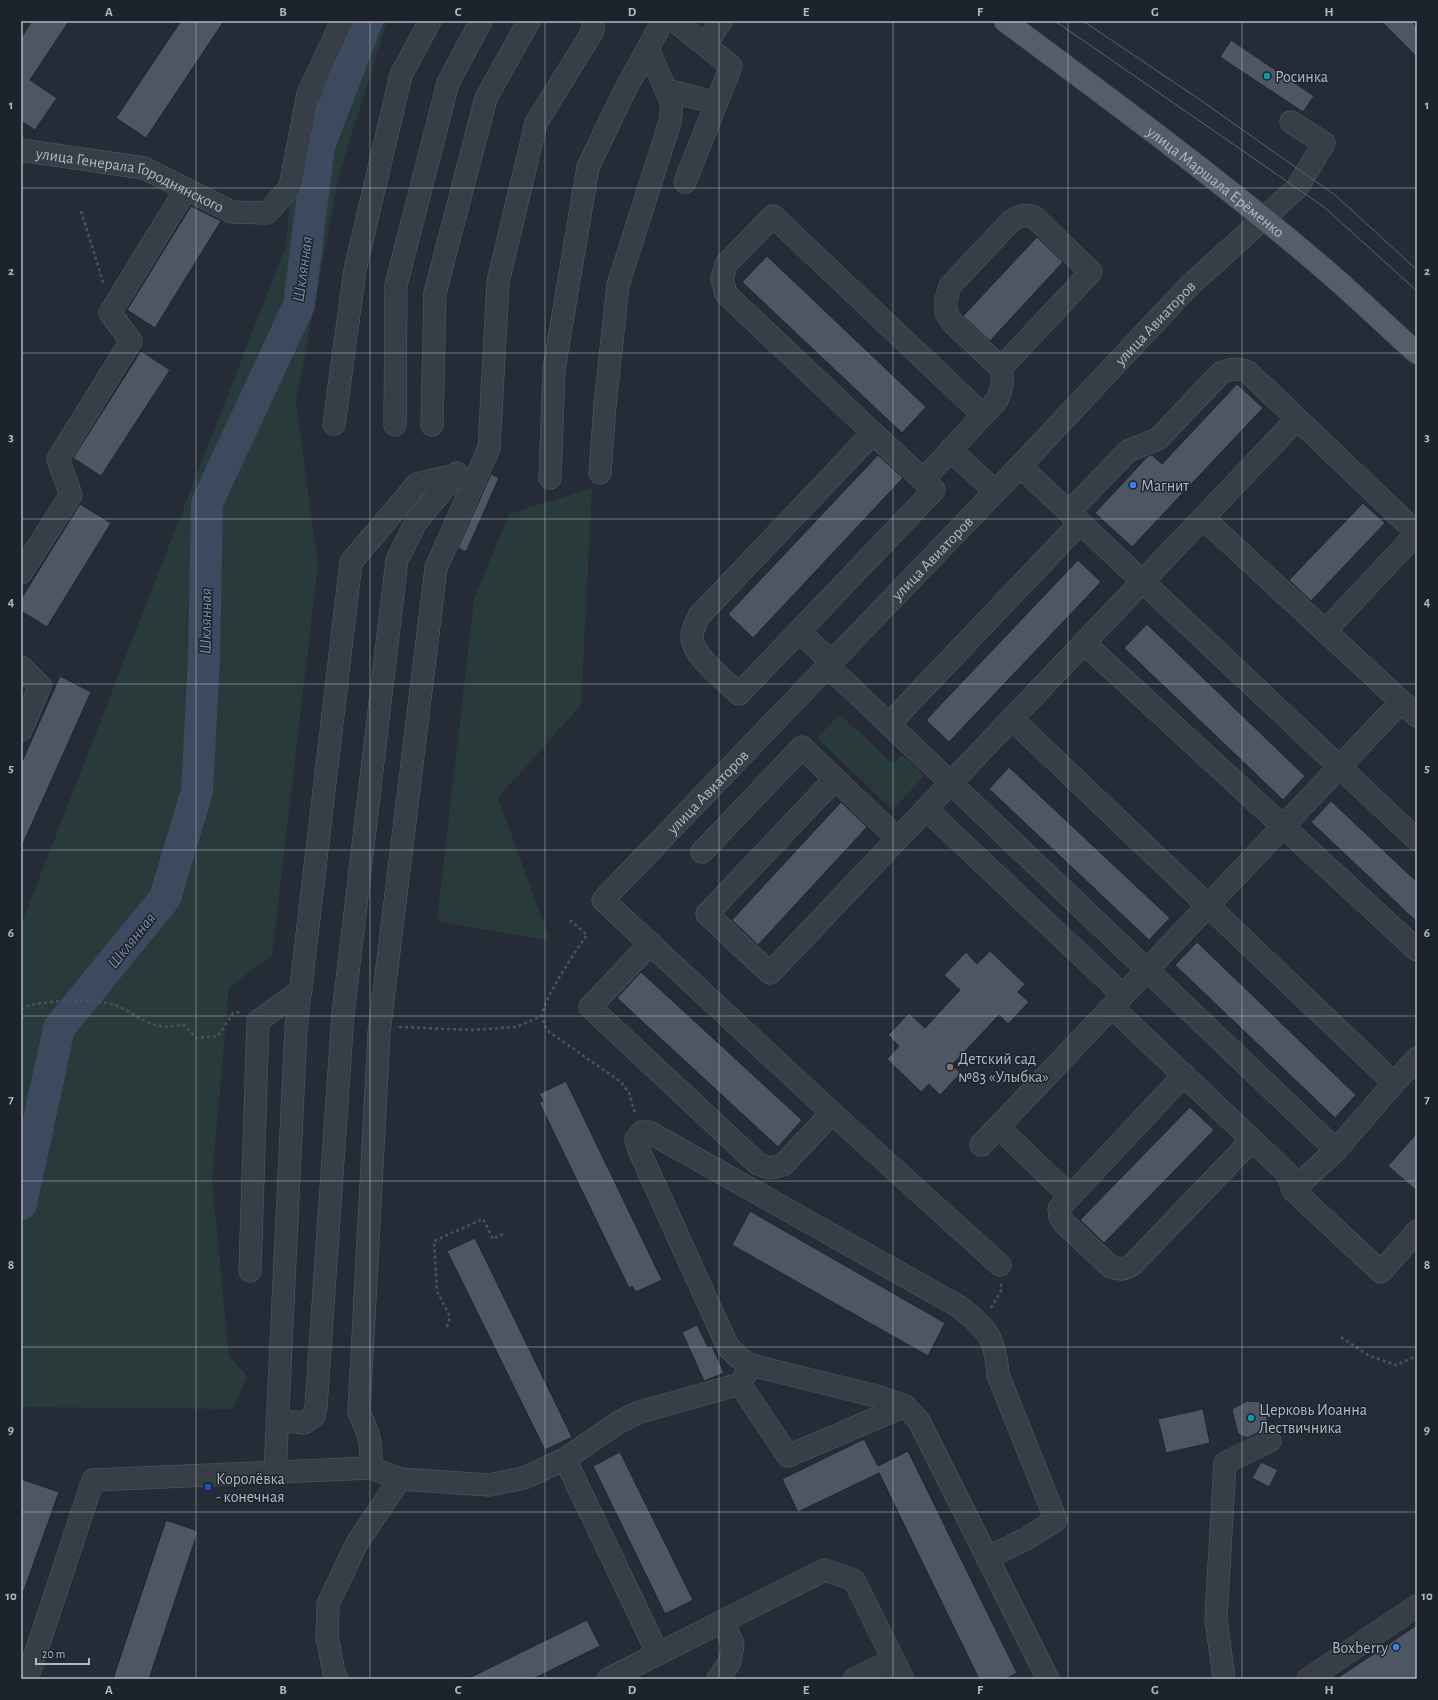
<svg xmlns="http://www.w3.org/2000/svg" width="1438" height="1700" font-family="'Alegreya Sans',sans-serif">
	<rect width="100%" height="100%" fill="#252c38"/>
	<g fill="#293a3b">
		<path d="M351,21H387L339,175L296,402L318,565L272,955L229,988L212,1179L229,1357L247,1376L233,1409L21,1407V925L286,246L289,209L323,81Z"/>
		<path d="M592,488L581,705L498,798L550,941L437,921L474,599L509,514Z"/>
		<path d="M840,714L893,764L902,755L924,776L893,810L817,738Z"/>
	</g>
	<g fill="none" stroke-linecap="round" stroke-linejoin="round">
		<path stroke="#3c495f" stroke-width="32" d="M21,1204L59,1028L165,898L197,791L204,658L207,503L299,305L319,146L367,21"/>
	</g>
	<g fill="#4d5663" stroke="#1f252f">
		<path d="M32,21H69L30,80L57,98L35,130L21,121V38Z"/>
		<path d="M181,21H224L146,138L116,118Z"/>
		<path d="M1381,21H1411L1417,27V57Z"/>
		<path d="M1231,40L1314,96L1303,112L1220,57Z"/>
		<path d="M191,206L221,221L155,328L127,310Z"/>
		<path d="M1037,237L1063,262L990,341L963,316Z"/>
		<path d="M767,256L926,407L902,433L742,282Z"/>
		<path d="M141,351L170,370L101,476L73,458Z"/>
		<path d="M1237,384L1263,408L1132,547L1095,513L1148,456L1152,455L1162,464Z"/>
		<path d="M878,455L903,478L753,638L728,614Z"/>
		<path d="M491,474L499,478L466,552L458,548Z"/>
		<path d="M1363,503L1385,523L1311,601L1289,580Z"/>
		<path d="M80,504L111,523L47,627L21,611V599Z"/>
		<path d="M1078,560L1101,582L949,742L926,720Z"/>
		<path d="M1147,624L1305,776L1283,800L1124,648Z"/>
		<path d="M60,676L91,692L21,848V764Z"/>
		<path d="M1009,767L1170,918L1149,940L989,789Z"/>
		<path d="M1331,801L1417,882V922L1311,822Z"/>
		<path d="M841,802L867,827L758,945L732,920Z"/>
		<path d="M1197,942L1356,1095L1335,1118L1175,965Z"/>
		<path d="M990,951L1025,984L1018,992L1029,1002L1008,1024L999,1015L952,1065L961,1073L940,1095L929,1084L921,1092L887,1059L899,1046L888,1035L909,1013L925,1028L960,990L944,975L966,952L977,964Z"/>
		<path d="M641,972L802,1120L778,1147L617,998Z"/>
		<path d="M566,1081L662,1280L636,1292L632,1286L629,1288L539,1102L543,1101L539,1094Z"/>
		<path d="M1190,1107L1214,1130L1104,1243L1080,1220Z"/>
		<path d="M1417,1133V1191L1388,1166Z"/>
		<path d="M750,1211L945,1323L928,1356L732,1245Z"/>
		<path d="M475,1238L572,1437L545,1450L447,1251Z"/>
		<path d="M697,1325L708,1347L712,1346L724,1373L704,1381L682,1332Z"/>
		<path d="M1247,1401L1263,1402L1269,1427L1247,1438L1238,1434L1232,1409Z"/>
		<path d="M1203,1409L1210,1443L1166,1453L1158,1419Z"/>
		<path d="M864,1439L878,1466L908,1451L1017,1673L1005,1679H979L879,1473L798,1512L782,1479Z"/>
		<path d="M620,1452L693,1600L665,1614L593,1466Z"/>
		<path d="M1261,1462L1278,1470L1269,1487L1252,1478Z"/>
		<path d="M21,1479L59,1492L23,1593H21Z"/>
		<path d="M166,1520L198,1531L149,1679H113Z"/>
		<path d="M587,1620L600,1646L533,1679H467Z"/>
		<path d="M1417,1625V1679H1336Z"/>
	</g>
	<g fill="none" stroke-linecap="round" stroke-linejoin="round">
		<g stroke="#565c66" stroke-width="23">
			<g id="minor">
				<path d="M675,21L731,66L685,182"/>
				<path d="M705,45L721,21"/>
				<path d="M666,90L716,103"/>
				<path id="s1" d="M21,150L144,168L232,212L267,213L290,187L308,94L342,21"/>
				<path d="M334,424L355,270L401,75L430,21"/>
				<path d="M395,425L396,285L448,83L481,21"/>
				<path d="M432,425L435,293L486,98L529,21"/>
				<path d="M873,433L934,490L739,694C727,683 697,658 693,643C690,633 695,624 699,616Z"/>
				<path d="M873,433L726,294L722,279L726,264L773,216L983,415"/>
				<path d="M950,450L995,491"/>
				<path d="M1020,466L1417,840"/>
				<path d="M600,473L605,405L618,285L670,122L672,104L648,49"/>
				<path d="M550,478L554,369L588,167L625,90L663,21"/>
				<path d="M923,480L997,400C1002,389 1004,381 1001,368L1091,272L1034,217C1025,214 1020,216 1011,221L950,286L946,300V313L953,323L1001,368"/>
				<path d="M1069,512L1128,451L1158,439L1221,373C1231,368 1237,368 1248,372L1417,533"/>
				<path d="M1203,518L1417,716"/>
				<path d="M21,573L71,495L58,459L131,341L110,313L186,189"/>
				<path d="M1325,631L1417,533"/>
				<path d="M799,632L831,661"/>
				<path d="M1084,643L1417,950"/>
				<path d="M827,665L1336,1150"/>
				<path d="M21,667L40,686L21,730"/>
				<path d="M1012,719L1394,1083L1336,1150L1293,1190"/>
				<path d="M889,724L1080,523"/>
				<path d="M926,809L1123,995"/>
				<path d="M898,839L835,779L707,914L770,973C946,788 1121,604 1297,419"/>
				<path d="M702,852L802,747L835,779"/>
				<path d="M651,943L590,1007L758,1164L769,1168L783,1165L832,1113"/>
				<path d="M1112,1007L1288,1174L1293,1190L1381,1272L1417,1231"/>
				<path d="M1184,1075L1063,1204L1059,1209L1060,1217L1065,1224L1111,1267C1119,1270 1124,1270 1132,1265L1252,1140"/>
				<path d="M1394,1083L1417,1058"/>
				<path d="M981,1145L998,1127"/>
				<path d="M1070,1196L998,1127L1401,702"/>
				<path id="s2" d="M1000,1265L832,1113L603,900L1020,466L1189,286L1297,188L1324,143L1291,122"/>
				<path d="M250,1271L258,1021L301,990"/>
				<path d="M740,1384L788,1456L905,1406"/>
				<path d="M277,1420L304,1423L314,1416L316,1407L343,1014L397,560L416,522L457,473"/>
				<path d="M565,1459L658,1654"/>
				<path d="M371,1468C372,1445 369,1433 359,1412L379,1033L436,568L489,448L498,282L536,123L593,31V21"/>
				<path d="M275,1473L296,1028L351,562L417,484L455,475"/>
				<path d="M987,1558L1026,1539L1056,1520L998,1375C995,1337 988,1329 958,1306L649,1132H642L636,1139L638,1148L728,1347L738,1357L751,1365L880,1397L905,1406L919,1421L1048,1679"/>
				<path d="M27,1679L93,1480L371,1468L400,1479L489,1485L524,1478L565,1459L619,1422L640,1412L740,1384L751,1365"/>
				<path d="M337,1679L334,1673L327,1636L328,1604L357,1543L400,1479"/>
				<path d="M608,1679L825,1570L854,1580L903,1679"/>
				<path d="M718,1679L730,1662L733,1643L722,1622"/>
				<path d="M854,1679L893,1660"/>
				<path d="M1224,1679L1216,1618L1225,1463L1270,1441"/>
				<path d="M1308,1679L1417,1606"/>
			</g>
		</g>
		<g stroke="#414751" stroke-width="23">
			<g id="major">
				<path id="s3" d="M1005,21C1110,99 1216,177 1316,262C1351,291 1383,323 1417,353"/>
			</g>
		</g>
		<g stroke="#465558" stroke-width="2.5" stroke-dasharray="3 3" stroke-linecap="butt">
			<path d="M81,211L104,285"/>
			<path d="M570,920L587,935C576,950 542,1001 542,1016C543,1022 545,1026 548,1031L621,1082L629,1093L635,1113"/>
			<path d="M21,1009C38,999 95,999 115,1005C129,1010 145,1024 160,1026C168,1027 176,1026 184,1025L196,1038L218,1036L233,1013L241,1012"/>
			<path d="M399,1027L472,1030L516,1027L542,1016"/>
			<path d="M991,1308L1001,1291V1284"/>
			<path d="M447,1327L450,1317L437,1291L434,1241L483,1219L493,1239L503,1234"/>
			<path d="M1341,1337L1368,1355L1396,1365L1417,1356"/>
		</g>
		<use href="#minor" stroke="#383e48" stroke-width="22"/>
		<use href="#major" stroke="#565d68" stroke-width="22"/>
		<g stroke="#5a626f" stroke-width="1">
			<path d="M1055,21L1324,207L1417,291"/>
			<path d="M1083,21L1196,97L1335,195L1417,270"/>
		</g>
	</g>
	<path fill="none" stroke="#b3b9c4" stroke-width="1" stroke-opacity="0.55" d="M196,21V1679M370,21V1679M545,21V1679M719,21V1679M893,21V1679M1068,21V1679M1242,21V1679M21,188H1417M21,353H1417M21,519H1417M21,684H1417M21,850H1417M21,1016H1417M21,1181H1417M21,1347H1417M21,1512H1417"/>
	<g fill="#0f9aa8" stroke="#1d232d" stroke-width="1.5">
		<circle cx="1267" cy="76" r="4"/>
		<circle cx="1251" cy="1418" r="4"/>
	</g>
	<g fill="#3f7fe0" stroke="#1d232d" stroke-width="1.5">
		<circle cx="1133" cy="485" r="4"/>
		<circle cx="1396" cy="1647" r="4"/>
	</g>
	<circle fill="#8d6e63" stroke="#1d232d" stroke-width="1.5" cx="950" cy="1067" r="4"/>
	<rect fill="#1a4fb4" stroke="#1d232d" stroke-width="1.5" x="204" y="1483" width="8" height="8" rx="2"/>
	<g text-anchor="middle" stroke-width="3" stroke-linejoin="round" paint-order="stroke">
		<g font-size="16" fill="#b3b9c4" stroke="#1d232d" text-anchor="start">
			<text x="1275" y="82">Росинка</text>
			<text x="1141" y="491">Магнит</text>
			<text x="958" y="1064">Детский сад<tspan x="958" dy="18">№83 «Улыбка»</tspan></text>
			<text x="1259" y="1415">Церковь Иоанна<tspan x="1259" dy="18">Лествичника</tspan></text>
			<text x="216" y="1484">Королёвка<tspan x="216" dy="18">- конечная</tspan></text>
			<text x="1388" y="1653" text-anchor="end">Boxberry</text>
		</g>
		<g font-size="16" fill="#b3b9c4" stroke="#1d232d">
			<text dy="6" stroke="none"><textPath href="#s1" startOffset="114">улица Генерала Городнянского</textPath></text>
			<text dy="6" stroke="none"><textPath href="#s3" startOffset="265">улица Маршала Ерёменко</textPath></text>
			<text dy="6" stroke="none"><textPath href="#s2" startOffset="1338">улица Авиаторов</textPath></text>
			<text dy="6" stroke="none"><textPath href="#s2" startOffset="1014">улица Авиаторов</textPath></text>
			<text dy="6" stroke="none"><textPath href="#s2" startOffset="690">улица Авиаторов</textPath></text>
		</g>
		<g font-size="17" font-style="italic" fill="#7e8ea9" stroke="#1d232d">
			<text transform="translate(302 269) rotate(-82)" y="6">Шклянная</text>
			<text transform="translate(205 621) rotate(-89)" y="6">Шклянная</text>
			<text transform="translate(131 940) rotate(-51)" y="6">Шклянная</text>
		</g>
	</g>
	<rect width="1438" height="1700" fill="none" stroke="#1d232d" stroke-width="44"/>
	<path d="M36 1658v6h53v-6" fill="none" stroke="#b3b9c4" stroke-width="2"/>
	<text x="42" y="1658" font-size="12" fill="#b3b9c4" stroke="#1d232d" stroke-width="3" paint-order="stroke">20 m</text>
	<rect x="22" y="22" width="1394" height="1656" fill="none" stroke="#b3b9c4" stroke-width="1.5"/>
	<g font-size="13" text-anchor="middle" font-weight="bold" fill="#b3b9c4">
		<text x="109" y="16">A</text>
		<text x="283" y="16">B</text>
		<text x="458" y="16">C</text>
		<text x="632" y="16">D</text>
		<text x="806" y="16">E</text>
		<text x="980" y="16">F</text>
		<text x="1155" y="16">G</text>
		<text x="1329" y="16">H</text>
		<text x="11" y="109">1</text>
		<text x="1427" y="109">1</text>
		<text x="11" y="275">2</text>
		<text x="1427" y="275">2</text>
		<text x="11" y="441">3</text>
		<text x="1427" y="441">3</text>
		<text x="11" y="606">4</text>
		<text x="1427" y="606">4</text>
		<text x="11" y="772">5</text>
		<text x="1427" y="772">5</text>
		<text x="11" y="937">6</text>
		<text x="1427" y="937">6</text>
		<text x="11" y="1103">7</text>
		<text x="1427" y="1103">7</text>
		<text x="11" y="1269">8</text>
		<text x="1427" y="1269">8</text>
		<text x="11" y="1434">9</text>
		<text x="1427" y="1434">9</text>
		<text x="11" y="1600">10</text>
		<text x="1427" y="1600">10</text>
		<text x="109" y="1694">A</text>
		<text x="283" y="1694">B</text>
		<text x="458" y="1694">C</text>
		<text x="632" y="1694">D</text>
		<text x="806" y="1694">E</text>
		<text x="980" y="1694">F</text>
		<text x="1155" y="1694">G</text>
		<text x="1329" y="1694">H</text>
	</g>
</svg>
